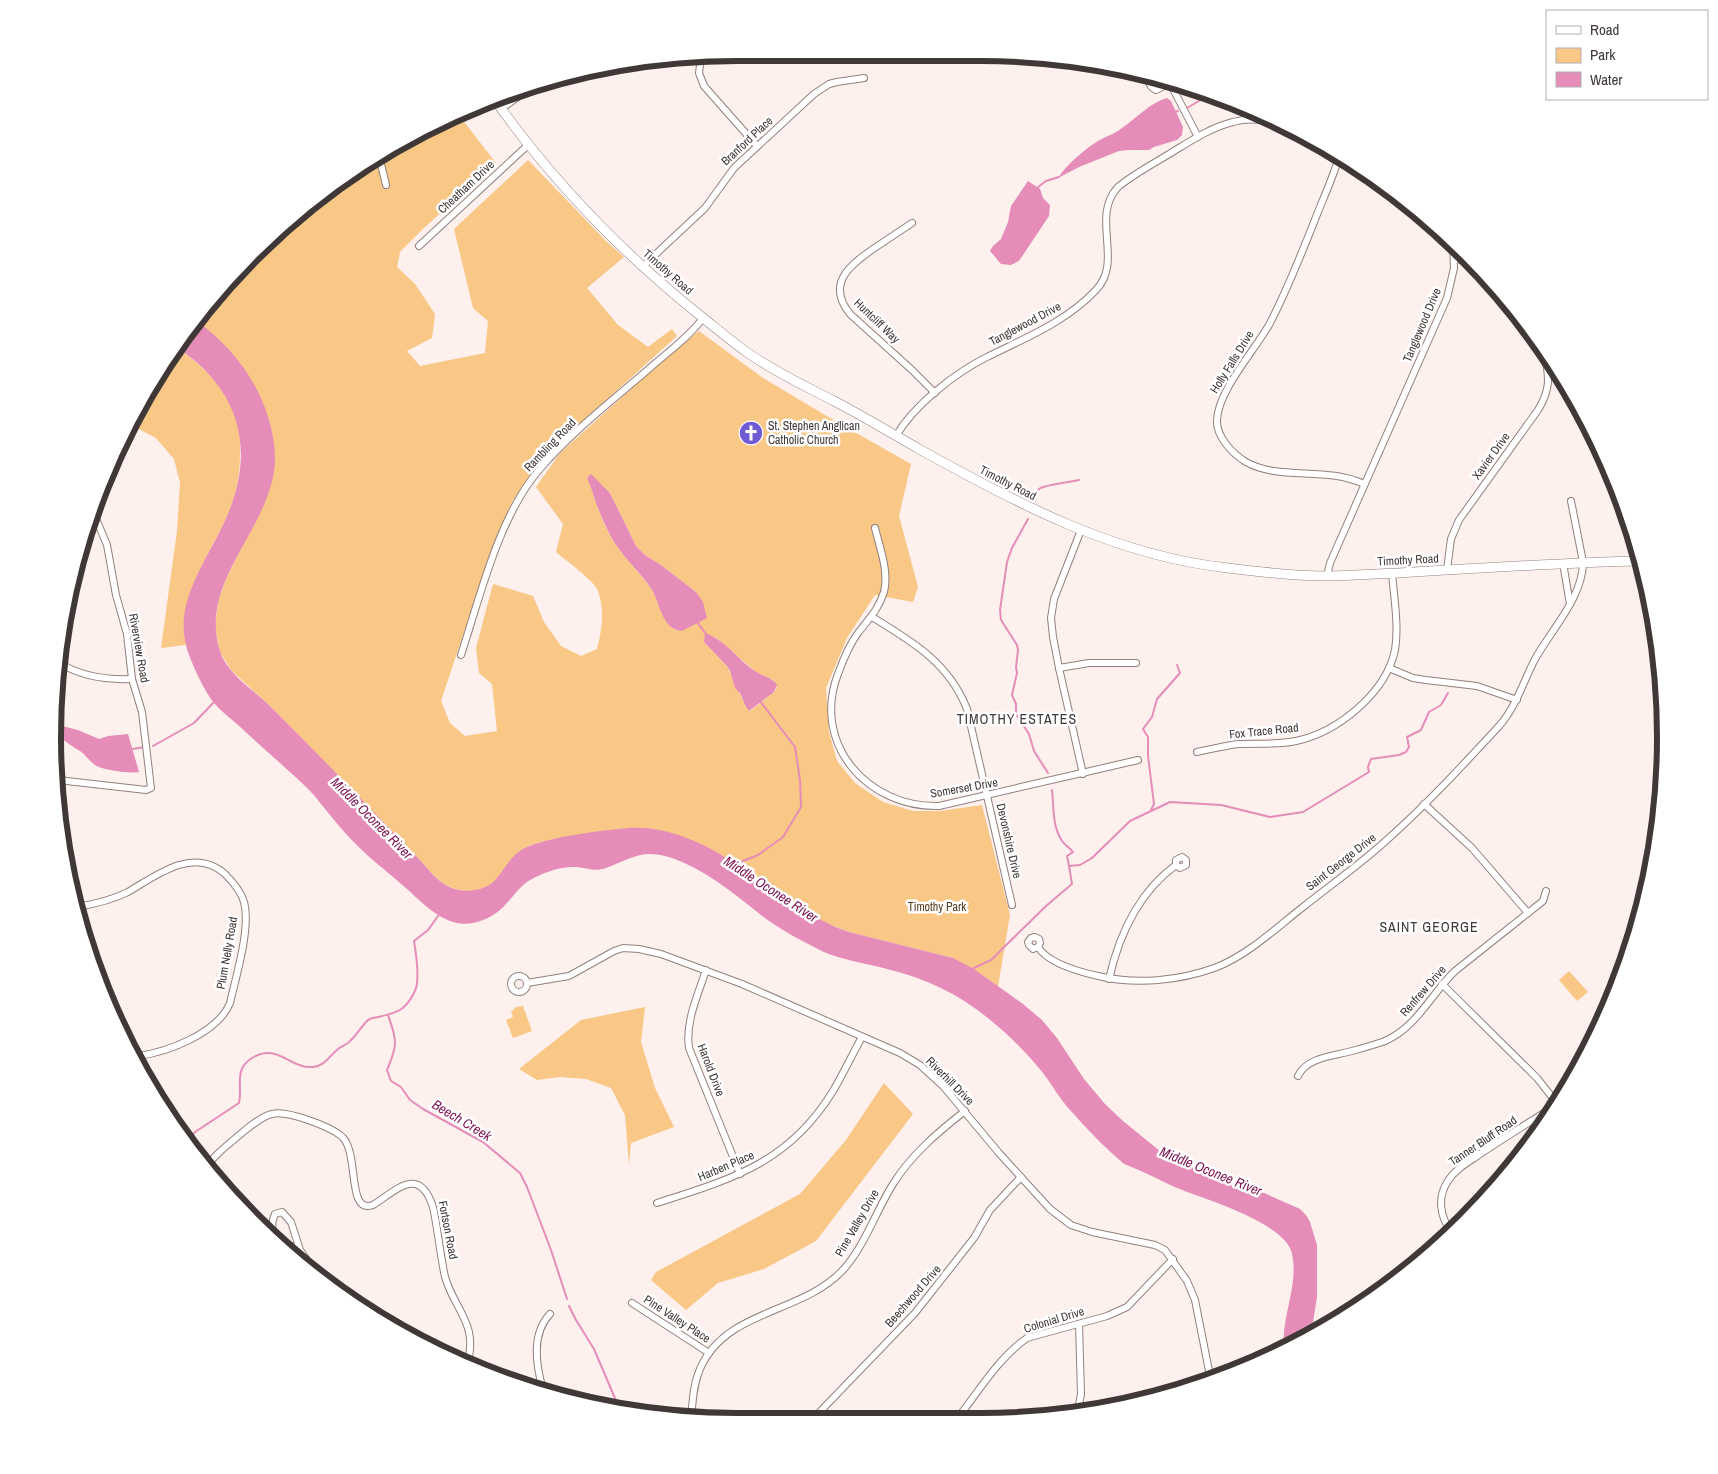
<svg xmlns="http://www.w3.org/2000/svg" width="1718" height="1474" font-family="'Archivo Narrow',sans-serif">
	<rect width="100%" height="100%" fill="#fef0ed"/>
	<g fill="#f9c786" fill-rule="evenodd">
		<path d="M458,114L496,163L425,227L400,252L397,267L415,284L435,314L432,338L407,351L420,366L485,353L488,321L473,308L454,229L528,160L607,242L624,257L587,288L618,325L648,347L672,329L677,336L583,421L530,475L512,502L491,551L441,701L450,723L465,736L497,731L492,684L479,673L476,648L493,584L533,596L544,622L561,646L581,656L597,649C602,630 605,611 598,591C595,581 565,560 556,552L563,524L536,487L560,453L662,361L699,331L763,378L835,421L911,464L899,516L918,587L913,602L875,595L847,638L826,688L829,732L837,761L855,783L883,802L913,811H940L982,805L1010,915L998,987L953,958L849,932L826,923L733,865L727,859L668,833C634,825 601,831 566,837C554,839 541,841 529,846C514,853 508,865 498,878C492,885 484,889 475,890C450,894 436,879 421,861L272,708L231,670L220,652L215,628L218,602L226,579L269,492L198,323L286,222L434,123ZM591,475L610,493L636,546L645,555L661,565L696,592L678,631C661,623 661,604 652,590C640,572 623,557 612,539C606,528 600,515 596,503C593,495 592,486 587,478ZM715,637L756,672L773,680L777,688L774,692L750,711L745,705L727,666L704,642Z"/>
		<path d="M176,347C203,365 232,393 239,427C240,435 240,445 240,453C240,480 235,500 224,523C205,562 177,600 186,645L161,648L177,531L180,483L174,459L156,438L131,425L168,356Z"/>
		<path d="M1569,971L1588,992L1577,1001L1559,980Z"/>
		<path d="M523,1006L532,1031L513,1038L506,1020L513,1017L511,1012L516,1007Z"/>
		<path d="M645,1007L641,1042L655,1088L674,1127L631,1143L629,1165L625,1115L611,1088L586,1079L560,1077L537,1080L519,1069L581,1020Z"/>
		<path d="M884,1083L913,1114L816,1241L764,1269L718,1283L686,1310L651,1280L656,1272L800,1194L846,1140Z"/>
	</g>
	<g fill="#e58db8">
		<path d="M1167,98L1171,101L1183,127L1182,135L1177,140L1154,147L1149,150H1129L1119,151L1079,167L1058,178C1067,164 1084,150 1098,141C1106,136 1115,134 1122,128C1137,118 1149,103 1167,98Z"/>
		<path d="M1028,181L1040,189L1043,198L1050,205L1049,216L1019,261L1011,265L1001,264L990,251L993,246L1001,239L1008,222L1011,206Z"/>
		<path d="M198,322C228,344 252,373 265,408C274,433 279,459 271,485C256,541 200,589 220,651C228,676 256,691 273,709C323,759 372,810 421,861C436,879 449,894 474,890C483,889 492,885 497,878C506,867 512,854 525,848C547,837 604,830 629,828C662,826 699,840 726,858C729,860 731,863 735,866C753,878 774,888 793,902C811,915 828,925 849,932L953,958L974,969L1023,1004L1042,1020L1057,1038L1084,1079L1105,1104L1123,1121L1166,1156L1188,1166L1255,1189L1300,1209L1306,1215L1310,1222L1317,1245V1297L1311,1335L1284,1348C1281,1316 1299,1286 1292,1254C1287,1225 1212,1201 1187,1192C1166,1184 1146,1172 1124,1164C1105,1148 1087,1129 1070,1110C1060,1099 1052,1085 1043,1073C1027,1053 1009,1035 989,1019C959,994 925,978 887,969C862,962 837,960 814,947C794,937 773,925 756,911C730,890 703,869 672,858C642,848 631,859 606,868C595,872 587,868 576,867C562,866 544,872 532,879C516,887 509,906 493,915C456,937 433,913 407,889C394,877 379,866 366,854C353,842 341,829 330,815C323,807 317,798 310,791C287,768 261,747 237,724C229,717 221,711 214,703C204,691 188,657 185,641C177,600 205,562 222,527C257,456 244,391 176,347Z"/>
		<path d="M591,474L610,493L636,546L645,555L661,565L696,592L703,602L707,618L682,631C662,630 660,603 652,590C640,571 620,555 610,535C605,525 600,514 596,503C593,494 591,486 587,478Z"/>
		<path d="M705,633C727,641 737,659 755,671C762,676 773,678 777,685L774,692L749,711L745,705L740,693L735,688L730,671L727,666L704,642Z"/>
		<path d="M62,726L78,730L99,739L108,736L128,734L139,772C131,774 102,770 95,765C89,761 86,755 80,751C72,746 65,742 58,735V727Z"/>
	</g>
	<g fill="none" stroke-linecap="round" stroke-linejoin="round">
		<g stroke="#e58db8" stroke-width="2">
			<path d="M1187,108L1209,95"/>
			<path d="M1175,112L1178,111"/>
			<path d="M1038,187L1046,181L1059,177"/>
			<path d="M1035,501C1036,497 1037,492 1039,489C1042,485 1071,482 1079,480"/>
			<path d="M1028,519L1012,548L1007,562L1000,610L1001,620L1017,645L1018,650L1016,667L1017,673L1012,695L1016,704V714L1029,734L1034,751L1048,773"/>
			<path d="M698,623L705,633"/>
			<path d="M153,746L194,723L215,701"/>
			<path d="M133,749L144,747"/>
			<path d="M1052,790C1054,807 1052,826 1062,841C1065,845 1069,847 1073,852L1067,856L1069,866"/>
			<path d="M1151,810L1154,804L1148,756V737L1143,729L1152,717L1157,699L1180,673L1177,665"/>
			<path d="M731,866L758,855L783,837L801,807L800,780L795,747L760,701"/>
			<path d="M972,969L991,960L1046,906L1072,884L1069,866L1080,865L1092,858L1130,821L1170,802L1221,805L1270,817L1303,812L1369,772L1368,767L1371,759L1399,755L1406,752L1409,747L1407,737L1421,730L1429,712L1441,705L1448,693"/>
			<path d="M388,1015C397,1040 398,1045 387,1070L391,1081L401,1087L410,1100L423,1109L483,1142L520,1173L527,1187L551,1250L567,1299"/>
			<path d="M187,1141L195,1132L239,1103C243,1086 233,1070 252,1058C277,1042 290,1069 313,1067C325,1066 329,1056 337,1050C341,1046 347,1045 350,1041C357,1035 361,1027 367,1021C370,1018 374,1018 378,1017C396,1013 405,1011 414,993C421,982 416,953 414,941L428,930L438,916"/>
			<path d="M569,1306L576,1320L594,1349L620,1410"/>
		</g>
		<g stroke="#91817d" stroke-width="8">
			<g id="street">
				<path d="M701,57L699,73L704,86L757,146"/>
				<path d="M1154,75L1149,80C1149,85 1151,88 1156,90L1172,82"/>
				<path d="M1170,83L1198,137"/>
				<path d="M501,109L533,86"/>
				<path d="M1339,157C1334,174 1327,190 1320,207C1304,247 1289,287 1269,325C1254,351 1218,391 1217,420C1216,437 1233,454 1246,462C1280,481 1326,466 1364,484"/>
				<path d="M380,160L386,185"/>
				<path d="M912,223C900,231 888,239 876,247C851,264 825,283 850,314L912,370L935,393"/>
				<path d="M419,246L528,145"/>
				<path d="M1455,259L1470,261"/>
				<path d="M642,267L705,208L734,168L814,94L829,84L837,82L864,78"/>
				<path d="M896,436C914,405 955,373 987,357C1025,338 1066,322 1096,290C1124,261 1090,217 1118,187C1135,173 1155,163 1174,151C1192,140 1212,127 1233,122C1251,117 1273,121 1290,127"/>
				<path d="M875,528C880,549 889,571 884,592C879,609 868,620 858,633C849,645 843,660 838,674C811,744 868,808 939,806L1138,760"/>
				<path d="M1081,530L1054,599L1051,618L1053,637L1059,668L1083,774"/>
				<path d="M1563,563L1570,604"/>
				<path d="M1447,570L1451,539L1459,520L1538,410C1551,389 1549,378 1545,354"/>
				<path d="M1327,576L1330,563L1447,298L1454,268L1453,246"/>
				<path d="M872,617C913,642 949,663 967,709L1012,905"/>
				<path d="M461,655C480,597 499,516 539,470C571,432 613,400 651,367C668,352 689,337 703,318"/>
				<path d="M58,662C81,677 106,680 132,679"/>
				<path d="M1059,668L1089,663H1136"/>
				<path d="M1389,668L1413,678L1426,680L1477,686L1517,700"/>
				<path d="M1197,752C1211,749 1224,746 1238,744C1257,743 1277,745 1296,741C1338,732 1386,693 1395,650C1399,626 1394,598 1392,573"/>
				<path d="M58,780L146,790L151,788L142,712L132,679L127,634L116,595L107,545L94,514"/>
				<path d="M1424,804L1472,848L1528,913"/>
				<path d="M77,907C95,904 112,900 128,892C145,882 160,871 179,865C195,860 212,862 225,874C233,882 241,891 244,902C251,928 236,976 230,1003C218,1033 168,1052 138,1056"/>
				<path d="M1038,947L1033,949L1029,945L1028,942L1031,938L1035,937L1039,939L1040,943L1038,947C1048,963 1080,972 1098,976C1137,985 1179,981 1217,967C1249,954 1276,928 1303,907C1332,884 1362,863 1389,838C1428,803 1464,764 1500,725C1516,706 1523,683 1534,661C1550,631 1583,598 1583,562L1571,501"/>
				<path d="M706,970C698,995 685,1022 689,1048L740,1174"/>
				<circle cx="519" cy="984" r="8"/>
				<path d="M1109,979C1119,935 1139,892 1176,865L1180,868L1186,865V860L1182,857L1176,860V865"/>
				<path d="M527,983L569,976L614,951L623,948L639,949L661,954L742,984L900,1053L920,1065L943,1086L999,1153L1050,1209L1071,1225L1092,1232L1155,1245L1165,1250L1187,1281L1195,1300L1211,1381"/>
				<path d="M1442,984L1537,1078L1556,1102"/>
				<path d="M1298,1076C1307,1057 1334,1056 1352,1051C1363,1048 1374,1045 1385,1041C1417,1027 1431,994 1455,971L1543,901L1546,891"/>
				<path d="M208,1166C213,1156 223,1149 231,1142C241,1134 260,1116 272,1114C287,1110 328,1126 340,1135C361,1149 345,1215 373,1205C397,1190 419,1165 433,1207C438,1230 440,1254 445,1277C455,1311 479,1324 467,1365"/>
				<path d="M657,1203C732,1179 789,1163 833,1091C843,1074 852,1055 862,1037"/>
				<path d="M1451,1231C1440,1217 1437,1197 1448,1181C1455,1169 1469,1162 1480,1154C1504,1138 1528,1123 1552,1108"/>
				<path d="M300,1250C283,1243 265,1236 275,1214L282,1212L291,1222L300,1250L316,1273"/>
				<path d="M632,1303L709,1353"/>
				<path d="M543,1390C536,1365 531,1334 550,1314"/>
				<path d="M1078,1410L1081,1394L1079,1324"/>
				<path d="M691,1417C693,1401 693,1384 700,1369C725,1310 800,1314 841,1272C863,1250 876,1211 893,1184C911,1155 938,1132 965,1111"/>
				<path d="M956,1420C978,1393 997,1359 1027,1338L1107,1316L1127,1307L1173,1259"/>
				<path d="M811,1421L915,1313L974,1238L990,1210L1021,1177"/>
			</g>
		</g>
		<g stroke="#91817d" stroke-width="10">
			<path id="secondary" d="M495,100C554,183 623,254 702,317C717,329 732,342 748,353C775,372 805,386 834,401C863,416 891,433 919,449C1016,503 1116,556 1228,568C1260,572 1293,576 1326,576C1372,575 1417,572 1463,569C1522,566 1581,562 1639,561"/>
		</g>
		<use href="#street" stroke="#fff" stroke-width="6"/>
		<use href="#secondary" stroke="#fff" stroke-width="9"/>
	</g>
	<defs>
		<g id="church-disc" transform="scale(1.25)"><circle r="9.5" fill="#705bd5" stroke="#fff"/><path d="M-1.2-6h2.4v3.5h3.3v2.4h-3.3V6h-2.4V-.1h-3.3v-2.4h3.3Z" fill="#fff"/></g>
	</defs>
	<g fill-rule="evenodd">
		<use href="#church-disc" x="751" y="433"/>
	</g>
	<g text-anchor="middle" stroke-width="5" stroke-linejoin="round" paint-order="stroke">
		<g font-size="12" fill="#3f3836" stroke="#fff">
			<text transform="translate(747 141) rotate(-43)" y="4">Branford Place</text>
			<text transform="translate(466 187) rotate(-43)" y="4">Cheatham Drive</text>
			<text transform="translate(668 272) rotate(41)" y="4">Timothy Road</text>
			<text transform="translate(877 321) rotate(44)" y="4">Huntcliff Way</text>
			<text transform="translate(1025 324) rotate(-28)" y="4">Tanglewood Drive</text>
			<text transform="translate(1422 325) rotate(-67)" y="4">Tanglewood Drive</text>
			<text transform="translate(1232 362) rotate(-58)" y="4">Holly Falls Drive</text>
			<text transform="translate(550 445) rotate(-46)" y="4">Rambling Road</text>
			<text transform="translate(1491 456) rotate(-54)" y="4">Xavier Drive</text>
			<text transform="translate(1008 483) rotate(27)" y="4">Timothy Road</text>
			<text transform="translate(1408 560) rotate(-3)" y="4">Timothy Road</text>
			<text transform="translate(139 648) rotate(80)" y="4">Riverview Road</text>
			<text transform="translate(1264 731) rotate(-6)" y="4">Fox Trace Road</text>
			<text transform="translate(964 788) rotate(-10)" y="4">Somerset Drive</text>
			<text transform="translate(1009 841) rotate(77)" y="4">Devonshire Drive</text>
			<text transform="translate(1341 862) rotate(-38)" y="4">Saint George Drive</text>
			<text transform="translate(227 953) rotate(-80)" y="4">Plum Nelly Road</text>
			<text transform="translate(1423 991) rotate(-49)" y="4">Renfrew Drive</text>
			<text transform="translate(711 1070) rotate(69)" y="4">Harold Drive</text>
			<text transform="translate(950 1081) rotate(45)" y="4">Riverhill Drive</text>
			<text transform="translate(1483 1141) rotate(-34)" y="4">Tanner Bluff Road</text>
			<text transform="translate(726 1166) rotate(-23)" y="4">Harben Place</text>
			<text transform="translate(857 1223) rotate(-60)" y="4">Pine Valley Drive</text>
			<text transform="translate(448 1230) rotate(79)" y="4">Fortson Road</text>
			<text transform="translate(913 1296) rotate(-49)" y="4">Beechwood Drive</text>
			<text transform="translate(677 1319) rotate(33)" y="4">Pine Valley Place</text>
			<text transform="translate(1054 1320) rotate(-17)" y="4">Colonial Drive</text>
		</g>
		<g font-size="12" fill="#3f3836" stroke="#fff" text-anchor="start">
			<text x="768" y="430">St. Stephen Anglican<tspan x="768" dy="14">Catholic Church</tspan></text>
		</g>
		<g font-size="12" fill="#553d1b" stroke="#fff">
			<text x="937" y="911">Timothy Park</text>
		</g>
		<g font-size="14" letter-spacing="1" fill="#3f3836" stroke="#fff">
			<text x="1017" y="724">TIMOTHY ESTATES</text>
			<text x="1429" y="932">SAINT GEORGE</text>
		</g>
		<g font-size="14" font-style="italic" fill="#7e1754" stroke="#fff">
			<text transform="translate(372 818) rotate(45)" y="5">Middle Oconee River</text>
			<text transform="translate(771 889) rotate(33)" y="5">Middle Oconee River</text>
			<text transform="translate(462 1120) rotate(31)" y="5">Beech Creek</text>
			<text transform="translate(1211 1171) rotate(22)" y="5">Middle Oconee River</text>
		</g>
	</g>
	<path d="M0 0H1718V1474H0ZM737 61H981A676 676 0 0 1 1657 737V737A676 676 0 0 1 981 1413H737A676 676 0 0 1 61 737V737A676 676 0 0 1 737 61Z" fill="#fff" fill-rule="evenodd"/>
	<path fill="none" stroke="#3f3836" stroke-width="6" d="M737 61H981A676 676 0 0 1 1657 737V737A676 676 0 0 1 981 1413H737A676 676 0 0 1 61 737V737A676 676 0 0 1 737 61Z"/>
	<rect x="1546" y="10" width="162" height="90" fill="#ffffff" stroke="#b2afaf"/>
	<rect x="1556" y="26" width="25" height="8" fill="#ffffff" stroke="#b2afaf"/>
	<text x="1590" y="35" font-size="15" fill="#3f3836">Road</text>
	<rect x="1556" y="48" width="25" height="15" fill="#f9c786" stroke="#b2afaf"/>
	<text x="1590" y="60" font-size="15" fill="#3f3836">Park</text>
	<rect x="1556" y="72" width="25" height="15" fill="#e58db8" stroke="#b2afaf"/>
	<text x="1590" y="85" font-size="15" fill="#3f3836">Water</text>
</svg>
